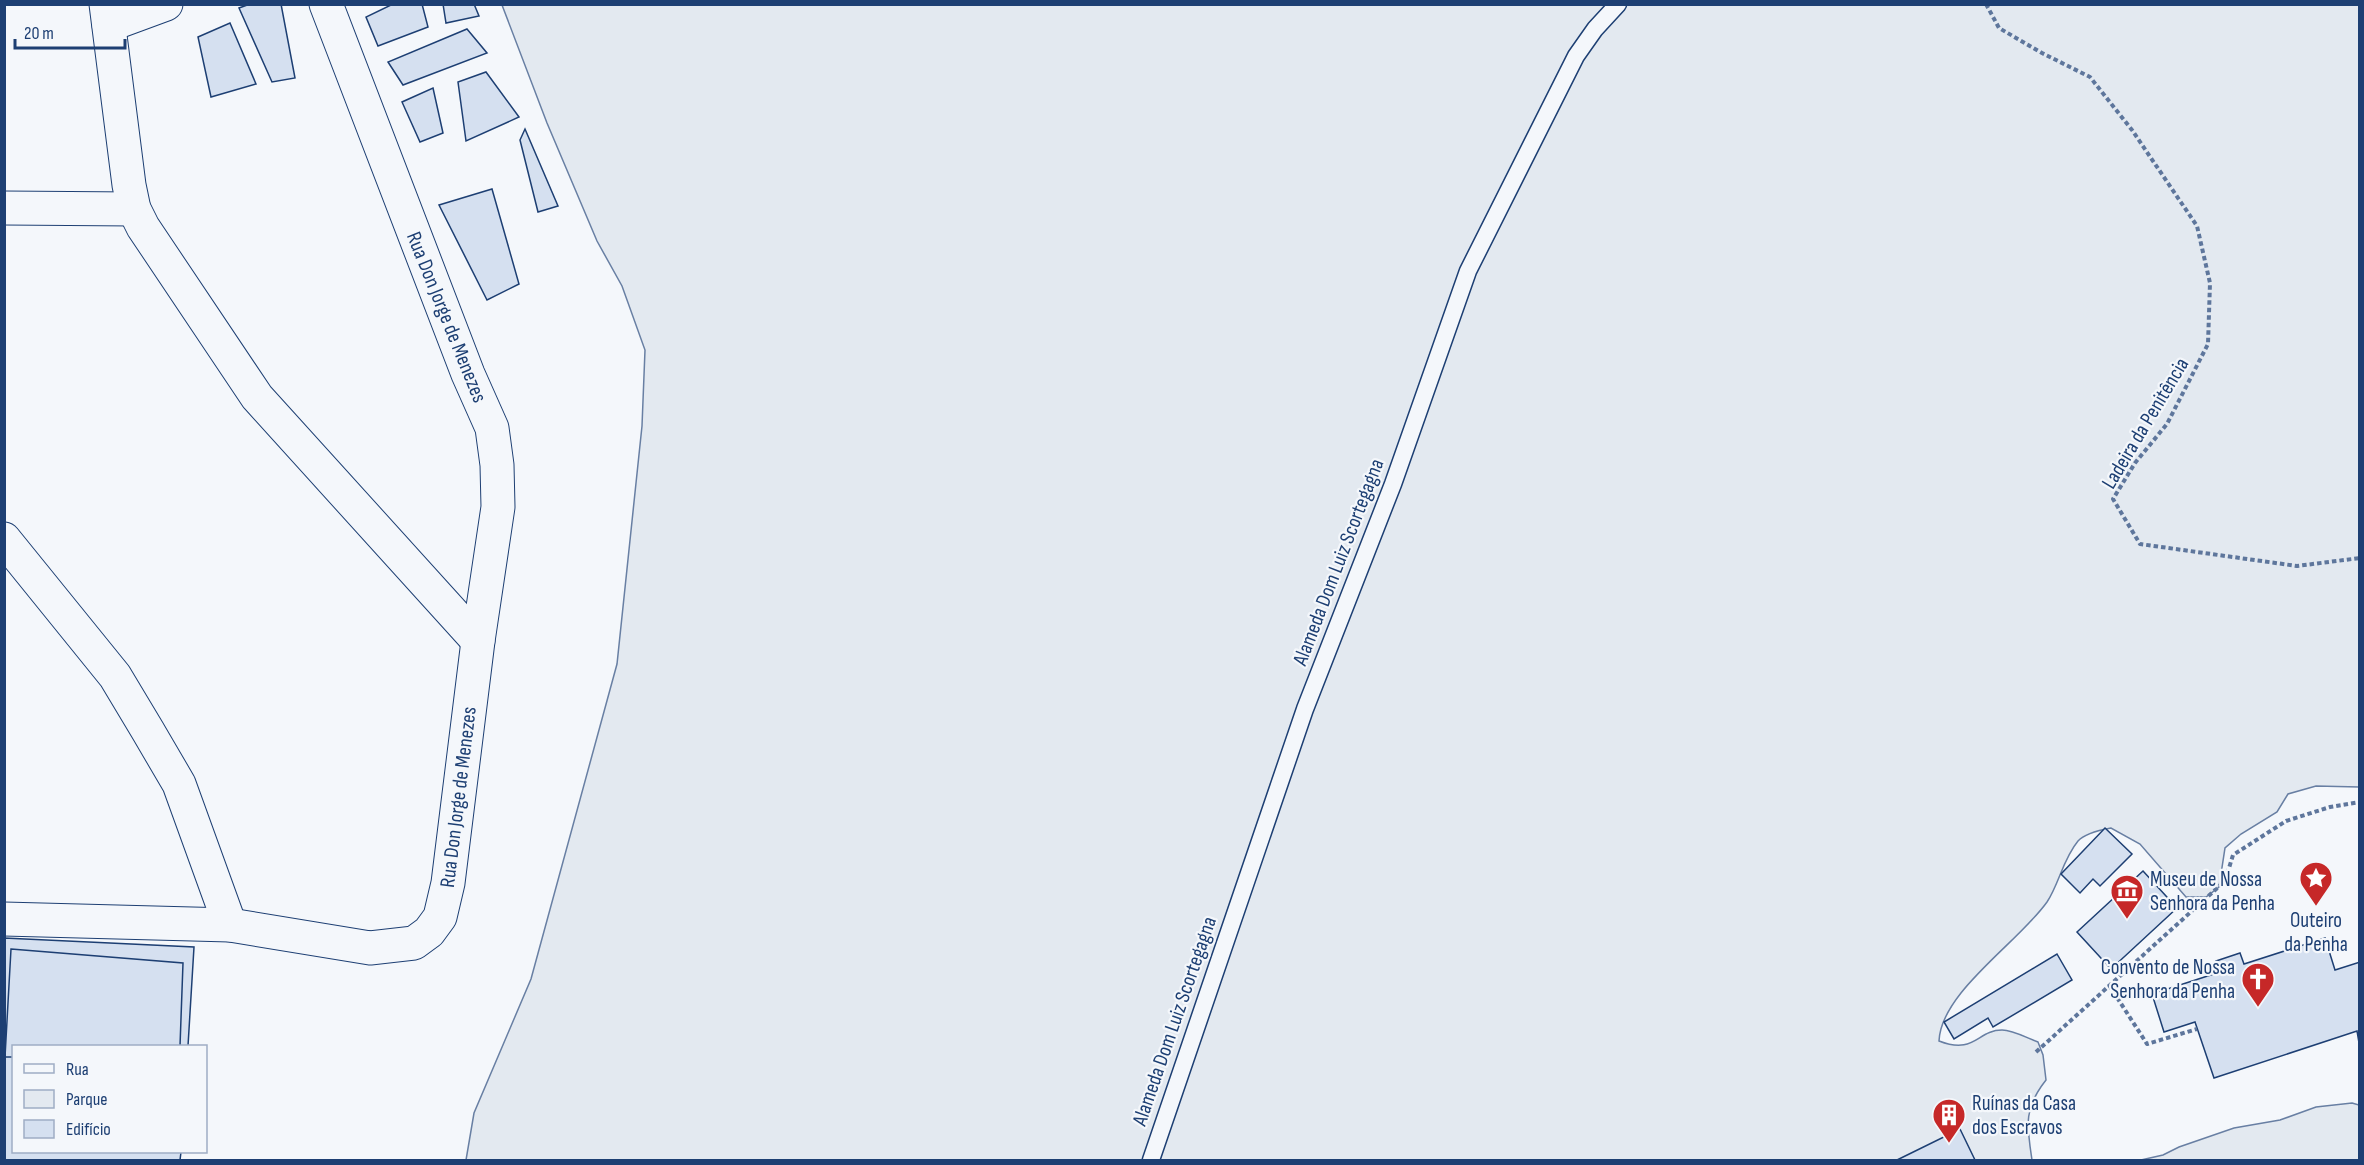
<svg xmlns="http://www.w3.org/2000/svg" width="2364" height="1165" font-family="'Sofia Sans Condensed',sans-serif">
	<rect width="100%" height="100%" fill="#f4f7fb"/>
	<g fill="#e3e9f0" stroke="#687fa3" stroke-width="1.5">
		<path d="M502,5H2359V787L2316,786L2288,794L2277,812L2241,834L2225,848L2219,887L2206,897H2186L2140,844L2111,828C2100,830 2085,833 2078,841C2063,859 2059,884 2047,902C2019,942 1941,992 1939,1041C1975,1055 1977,1030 2002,1030C2013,1030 2027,1038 2038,1042L2043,1055L2046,1080C2023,1109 2027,1126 2032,1160H466L474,1113L531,979L617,664L642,426L645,350L622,286L597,241L547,123Z"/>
		<path d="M2352,1103L2359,1105V1160H2141L2163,1155L2179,1147L2234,1128L2280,1120L2316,1107Z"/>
	</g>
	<g fill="#d5e0f0" stroke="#1d3f73" stroke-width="1.5">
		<path d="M250,4H281L295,78L272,82L239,8Z"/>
		<path d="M393,4H422L428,27L378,46L366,17Z"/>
		<path d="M443,4H474L479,16L446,23Z"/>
		<path d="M230,23L256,84L211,97L198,37Z"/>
		<path d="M467,29L487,53L403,85L388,62Z"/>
		<path d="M486,72L519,117L466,141L458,82Z"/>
		<path d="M433,88L443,133L420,142L402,102Z"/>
		<path d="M525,129L558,206L538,212L520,140Z"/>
		<path d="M492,189L519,284L487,300L439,205Z"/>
		<path d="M2105,828L2132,854L2100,886L2093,879L2080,893L2061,874Z"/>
		<path d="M2143,871L2177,908L2111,969L2077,932Z"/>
		<path d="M4,938L194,947L188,1046H14V1152H181L180,1160H4Z"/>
		<path d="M2325,938L2335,970L2360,962V1049L2357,1031L2214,1078L2195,1022L2164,1032L2152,994L2220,972L2216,961L2240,953L2244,964Z"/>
		<path d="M11,949L183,963L180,1046H14V1057H5Z"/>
		<path d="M2057,954L2072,980L1993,1027L1988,1018L1954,1039L1944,1022Z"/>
		<path d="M1960,1129L1975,1160H1897Z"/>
	</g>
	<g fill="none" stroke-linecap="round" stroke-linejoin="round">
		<g stroke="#1d3f73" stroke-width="19">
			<path id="service" d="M1151,1160L1305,709L1393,484L1468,271L1576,56L1595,29L1618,4"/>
		</g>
		<g stroke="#1d3f73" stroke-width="35">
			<g id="minor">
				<path d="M106,4L129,185L134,209L143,227L257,397L478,641"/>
				<path d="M109,25L166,4"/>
				<path d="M4,208L134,209"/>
				<path d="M4,539L115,676L148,731L179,784L230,925"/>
				<path d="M4,919L230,925L370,948L414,943L429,932L440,917L448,883L478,641L498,507L497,465L492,428L468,374L326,4"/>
			</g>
		</g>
		<g stroke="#5e769c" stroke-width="4" stroke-dasharray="4.5 3" stroke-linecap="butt">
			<path d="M1986,4L1999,28L2042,53L2090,77L2132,130L2197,226L2210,283L2208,344L2167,424L2135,463L2113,499L2140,544L2297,566L2360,558"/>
			<path d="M2109,985L2147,1044L2197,1029"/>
			<path d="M2036,1052L2225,881L2233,855L2286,821L2330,807L2360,802"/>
		</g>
		<use href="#service" stroke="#f4f7fb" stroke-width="16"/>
		<use href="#minor" stroke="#f4f7fb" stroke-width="33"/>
	</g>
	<defs>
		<g id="sight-pin" transform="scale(1.725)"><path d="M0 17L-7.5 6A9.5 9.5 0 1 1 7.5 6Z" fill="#c62828" stroke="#f4f7fb"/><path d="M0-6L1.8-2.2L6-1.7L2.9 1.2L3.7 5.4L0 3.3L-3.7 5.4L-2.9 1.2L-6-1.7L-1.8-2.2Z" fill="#fff"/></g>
		<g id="museum-pin" transform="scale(1.725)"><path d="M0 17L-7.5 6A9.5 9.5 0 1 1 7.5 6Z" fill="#c62828" stroke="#f4f7fb"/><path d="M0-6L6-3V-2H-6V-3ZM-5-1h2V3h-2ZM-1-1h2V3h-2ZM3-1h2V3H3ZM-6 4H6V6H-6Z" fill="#fff"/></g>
		<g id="church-pin" transform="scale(1.725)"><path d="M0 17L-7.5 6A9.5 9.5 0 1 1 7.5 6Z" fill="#c62828" stroke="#f4f7fb"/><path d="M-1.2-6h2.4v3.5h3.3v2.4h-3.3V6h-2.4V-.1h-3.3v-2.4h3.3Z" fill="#fff"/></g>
		<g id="building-pin" transform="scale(1.725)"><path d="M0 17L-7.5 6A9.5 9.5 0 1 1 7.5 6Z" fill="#c62828" stroke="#f4f7fb"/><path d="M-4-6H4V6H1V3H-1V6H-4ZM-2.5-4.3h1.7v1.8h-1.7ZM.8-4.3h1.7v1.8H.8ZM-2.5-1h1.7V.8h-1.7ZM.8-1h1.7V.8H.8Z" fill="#fff"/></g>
	</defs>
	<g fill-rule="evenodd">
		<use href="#sight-pin" x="2316" y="878"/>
		<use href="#museum-pin" x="2127" y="891"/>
		<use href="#church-pin" x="2258" y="979"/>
		<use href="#building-pin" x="1949" y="1115"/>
	</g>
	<g text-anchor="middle" stroke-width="4.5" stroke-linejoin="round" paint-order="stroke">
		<g font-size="21" fill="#1d3f73" stroke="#f4f7fb">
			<text transform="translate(447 317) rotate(68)" y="7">Rua Don Jorge de Menezes</text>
			<text transform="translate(2145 423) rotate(-59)" y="7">Ladeira da Penitência</text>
			<text transform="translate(1338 562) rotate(-69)" y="7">Alameda Dom Luiz Scortegagna</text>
			<text transform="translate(458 797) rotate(-83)" y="7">Rua Don Jorge de Menezes</text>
			<text transform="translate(1174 1021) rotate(-71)" y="7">Alameda Dom Luiz Scortegagna</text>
		</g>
		<g font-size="21" fill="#1d3f73" stroke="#f4f7fb" text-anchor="start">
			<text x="2150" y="886">Museu de Nossa<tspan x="2150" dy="24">Senhora da Penha</tspan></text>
			<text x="2316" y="927" text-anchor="middle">Outeiro<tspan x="2316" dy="24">da Penha</tspan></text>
			<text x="2235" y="974" text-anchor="end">Convento de Nossa<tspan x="2235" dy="24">Senhora da Penha</tspan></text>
			<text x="1972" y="1110">Ruínas da Casa<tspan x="1972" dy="24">dos Escravos</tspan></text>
		</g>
	</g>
	<rect width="2364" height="1165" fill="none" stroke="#1d3f73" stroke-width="12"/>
	<rect x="12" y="1045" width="195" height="108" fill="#f4f7fb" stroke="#9eadc5" stroke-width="1.5"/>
	<rect x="24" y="1064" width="30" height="9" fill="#f4f7fb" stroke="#9eadc5" stroke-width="1.5"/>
	<text x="66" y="1075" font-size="18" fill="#1d3f73">Rua</text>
	<rect x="24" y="1090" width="30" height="18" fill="#e3e9f0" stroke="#9eadc5" stroke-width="1.5"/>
	<text x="66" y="1105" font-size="18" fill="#1d3f73">Parque</text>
	<rect x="24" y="1120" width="30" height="18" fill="#d5e0f0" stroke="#9eadc5" stroke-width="1.5"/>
	<text x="66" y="1135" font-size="18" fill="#1d3f73">Edifício</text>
	<path d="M15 39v9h110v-9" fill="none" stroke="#1d3f73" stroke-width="3"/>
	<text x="24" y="39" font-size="18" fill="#1d3f73" stroke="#f4f7fb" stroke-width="4.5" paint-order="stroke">20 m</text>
</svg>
